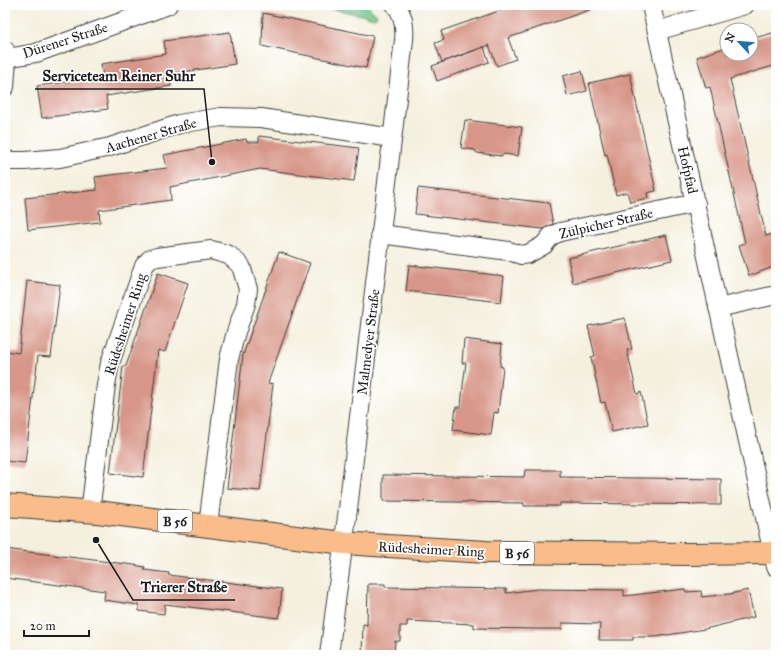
<svg xmlns="http://www.w3.org/2000/svg" width="781" height="660" font-family="'IM FELL Great Primer',serif">
	<rect width="100%" height="100%" fill="#fff"/>
	<filter id="ink" filterUnits="userSpaceOnUse"><feTurbulence type="fractalNoise" baseFrequency=".025" numOctaves="2"/><feDisplacementMap in="SourceGraphic" scale="8" xChannelSelector="R" yChannelSelector="G"/><feConvolveMatrix kernelMatrix="1 2 1 2 8 2 1 2 1" color-interpolation-filters="sRGB"/></filter>
	<filter id="wash" filterUnits="userSpaceOnUse"><feTurbulence type="fractalNoise" baseFrequency=".012" numOctaves="4" result="noise"/><feDisplacementMap in="SourceGraphic" scale="16" xChannelSelector="R" yChannelSelector="G"/><feGaussianBlur stdDeviation="0.9" result="paint"/><feColorMatrix in="noise" values="0 0 0 0 0 0 0 0 0 0 0 0 0 0 0 0 0 1.4 0 .05"/><feComposite in="paint" operator="in"/></filter>
	<g filter="url(#wash)">
		<rect width="100%" height="100%" fill="#f4f0de"/>
		<path fill="#72c98e" stroke="#477255" d="M314,5H366L377,15L375,18Z"/>
		<g id="blocks">
			<g fill="#d79688">
				<path d="M516,5H595V8L508,38L516,59L497,66L489,45L442,62L435,43L444,40L441,31Z"/>
				<path d="M263,13L373,36L366,68L262,46Z"/>
				<path d="M230,32L235,64L170,74L171,86L106,96L108,109L42,118L37,86L103,77L101,64L166,54L164,41Z"/>
				<path d="M776,32V65L730,79L766,236L776,233V266L749,276L739,245L745,243L710,87L706,88L697,57L727,47V54H751V39Z"/>
				<path d="M484,47L489,62L437,81L432,66Z"/>
				<path d="M582,71L587,91L567,96L563,76Z"/>
				<path d="M630,74L656,191L647,193L648,198L630,202L627,192L616,195L607,154L605,155L589,83Z"/>
				<path d="M465,120L522,127L518,156L504,154L501,156L477,153L475,150L461,148Z"/>
				<path d="M259,136L359,148L354,181L260,169L170,187L171,200L99,210L100,222L28,230L25,198L97,190L95,177L167,168L164,155L246,139L247,142H259Z"/>
				<path d="M418,188L549,203L553,224L543,229L415,214Z"/>
				<path d="M666,235L672,260L573,283L568,258Z"/>
				<path d="M279,252L310,263L268,383L273,384L260,491L227,488L243,355Z"/>
				<path d="M409,265L504,276L501,302L406,291Z"/>
				<path d="M158,273L188,283L165,352L158,350L143,477L110,473L123,366H126Z"/>
				<path d="M27,281L60,285L51,357L38,356L25,463L5,461V360L6,351L19,353Z"/>
				<path d="M625,318L632,349L627,350L637,394L641,392L648,424L612,432L605,402L601,403L591,357L595,356L588,326Z"/>
				<path d="M464,339L502,344L500,366L503,367L498,413L494,412L491,435L453,430L456,407H461L463,385L466,363H462Z"/>
				<path d="M525,470H560V477L721,479V505L560,503V506H524V503L383,501V475L524,477Z"/>
				<path d="M5,549L134,565L145,567L144,570L169,573L168,575L282,589L279,618L165,604L164,614L139,611V605L104,600L105,591L5,578Z"/>
				<path d="M368,584H385V587L506,589V593L538,589L624,590V596L685,589L686,592L701,591L702,597L730,594L748,590L754,617L705,629L655,637H633V640H599L600,624L562,623V629H536L474,628V624L407,621V626H400V641H395L394,655H362L363,624L367,625Z"/>
			</g>
		</g>
	</g>
	<g filter="url(#ink)">
		<use href="#blocks" fill-opacity="0" stroke="#3c3c39" stroke-width="1"/>
		<g fill="none" stroke-linecap="round" stroke-linejoin="round">
			<g stroke="#3c3c39" stroke-width="20">
				<g id="street">
					<path d="M651,5L776,567"/>
					<path d="M657,31L745,5"/>
					<path d="M5,50L7,58L5,87"/>
					<path d="M7,58L36,53L168,5"/>
					<path d="M5,161H25L60,158L110,147L179,124L221,117L261,118L392,138"/>
					<path d="M380,234L509,251L521,255L528,254L544,245L551,236L560,232L696,203"/>
					<path d="M718,308L776,295"/>
					<path d="M90,512L106,385L110,363L144,266L150,259L157,257L211,250L229,255L241,266L248,289L246,304L236,332L229,359L208,525"/>
					<path d="M329,655L348,509L404,40C405,28 404,14 395,5"/>
				</g>
			</g>
			<g stroke="#3c3c39" stroke-width="24">
				<path id="primary" d="M5,505L97,512L344,543L388,546L486,552L691,554L776,553"/>
			</g>
			<use href="#street" stroke="#fff" stroke-width="18"/>
			<use href="#primary" stroke="#f9bc8a" stroke-width="22"/>
		</g>
	</g>
	<g text-anchor="middle" stroke-width="3.5" stroke-linejoin="round" paint-order="stroke">
		<g fill="#fff" stroke="#606060" stroke-width="1">
			<rect x="158" y="510" width="34" height="22" rx="3"/>
			<rect x="500" y="542" width="34" height="22" rx="3"/>
		</g>
		<g font-size="13" font-weight="bold" fill="#1c1c1c">
			<text x="175" y="526">B 56</text>
			<text x="517" y="558">B 56</text>
		</g>
		<g font-size="14" fill="#1c1c1c" stroke="#fff">
			<text transform="translate(65 40) rotate(-18)" y="5">Dürener Straße</text>
			<text transform="translate(151 135) rotate(-16)" y="5">Aachener Straße</text>
			<text transform="translate(688 170) rotate(77)" y="5">Hofpfad</text>
			<text transform="translate(606 223) rotate(-13)" y="5">Zülpicher Straße</text>
			<text transform="translate(125 324) rotate(-72)" y="5">Rüdesheimer Ring</text>
			<text transform="translate(368 342) rotate(-83)" y="5">Malmedyer Straße</text>
			<text transform="translate(431 549) rotate(3)" y="5">Rüdesheimer Ring</text>
		</g>
	</g>
	<path fill="none" stroke="#1c1c1c" stroke-width="1.5" d="M212 162L204 89H35M96 540L133 600H235"/>
	<g fill="#1c1c1c" stroke="#fff" stroke-width="1.5">
		<circle cx="212" cy="162" r="4"/>
		<circle cx="96" cy="540" r="4"/>
	</g>
	<g font-size="15" text-anchor="middle" font-weight="bold" fill="#1c1c1c" stroke="#fff" stroke-width="3.5" stroke-linejoin="round" paint-order="stroke">
		<text x="119" y="81">Serviceteam Reiner Suhr</text>
		<text x="184" y="592">Trierer Straße</text>
	</g>
	<rect width="781" height="660" fill="none" stroke="#fff" stroke-width="20"/>
	<g transform="translate(739 42) rotate(296)"><circle r="19" fill="#ffffff" stroke="#a4a4a4"/>
	<path d="M0-3L7 15L0 10L-7 15Z" fill="#1f6fb2"/>
	<text y="-6" font-size="11" font-weight="bold" text-anchor="middle" fill="#1c1c1c">N</text>
	</g>
	<path d="M24 630v6h65v-6" fill="none" stroke="#1c1c1c" stroke-width="2"/>
	<text x="30" y="630" font-size="12" fill="#1c1c1c" stroke="#ffffff" stroke-width="3" paint-order="stroke">20 m</text>
</svg>
